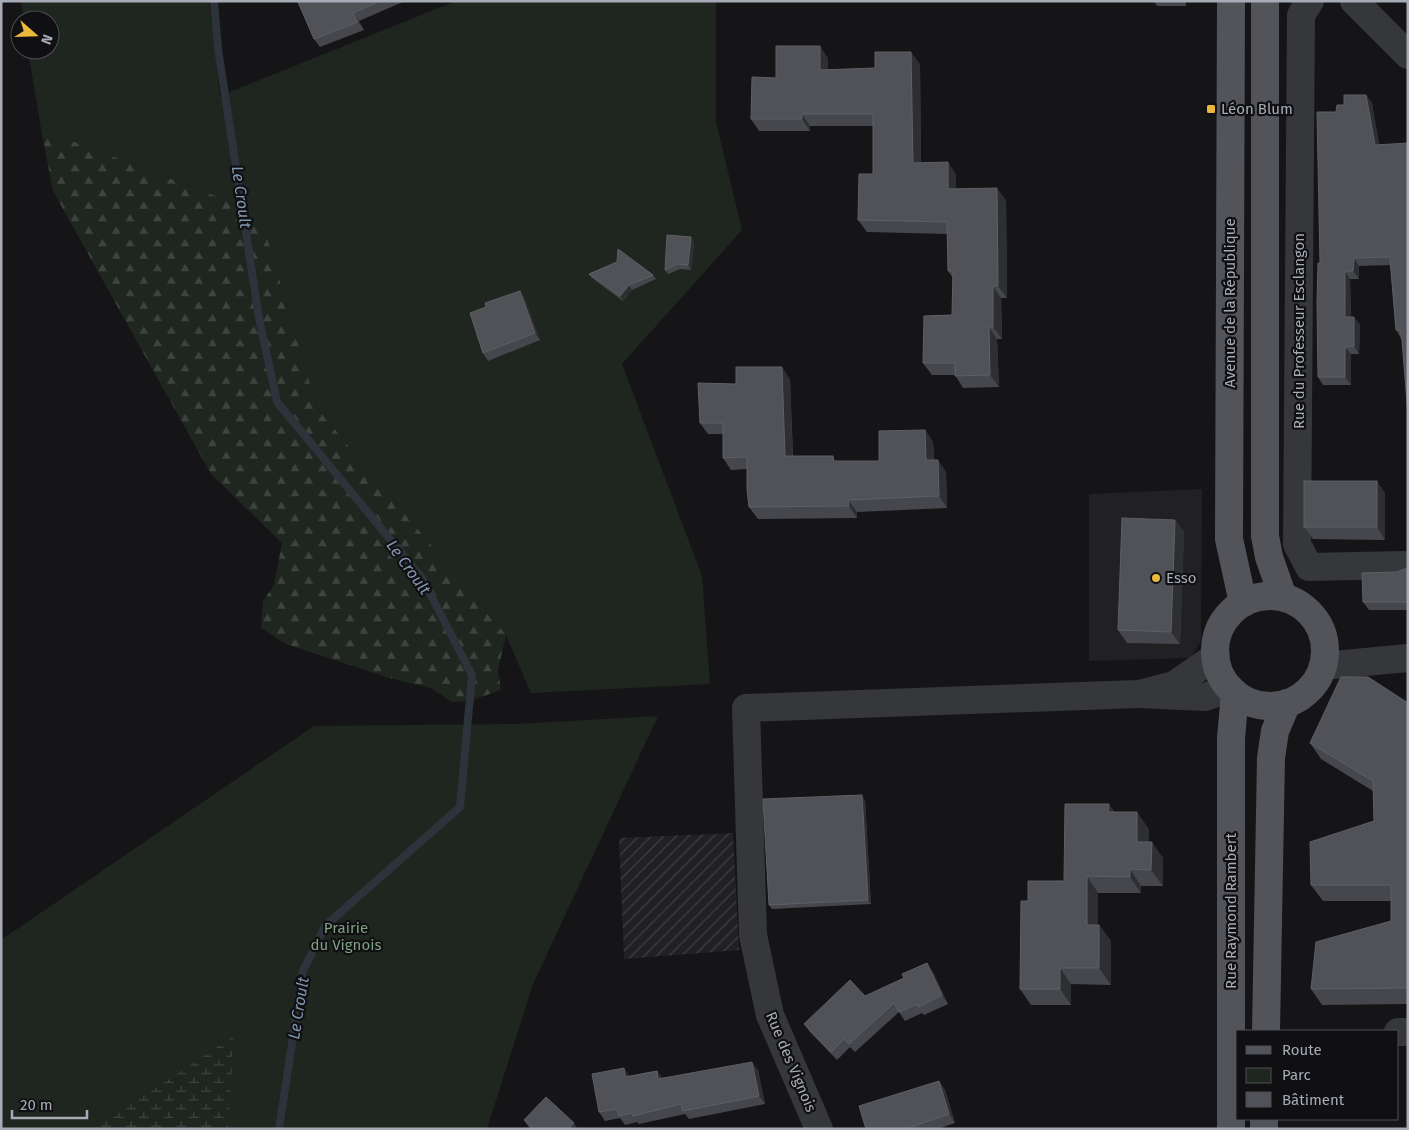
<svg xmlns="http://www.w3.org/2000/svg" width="1409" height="1130" font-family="'Fira Sans',sans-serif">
	<defs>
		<pattern id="industrial-furrows" width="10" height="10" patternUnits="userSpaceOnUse" patternTransform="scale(1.25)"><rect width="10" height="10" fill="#212124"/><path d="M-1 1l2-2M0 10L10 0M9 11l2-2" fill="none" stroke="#3e3f42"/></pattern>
		<pattern id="forest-firs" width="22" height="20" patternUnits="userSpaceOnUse" patternTransform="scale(1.25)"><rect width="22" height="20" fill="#1f2620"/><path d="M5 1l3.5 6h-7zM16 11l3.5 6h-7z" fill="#3d433e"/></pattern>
		<pattern id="wetland-marsh" width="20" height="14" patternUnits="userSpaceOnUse" patternTransform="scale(1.25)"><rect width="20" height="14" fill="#1f2620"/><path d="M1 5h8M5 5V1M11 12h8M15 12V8" fill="none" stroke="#3d433e"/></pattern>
	</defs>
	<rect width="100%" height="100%" fill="#151517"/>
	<path fill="#212124" d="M1202,489L1201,640L1191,658L1089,661V494Z"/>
	<path fill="url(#industrial-furrows)" d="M733,833L739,950L624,959L619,838Z"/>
	<g fill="#1f2620">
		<path d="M21,1H209L220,96L456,1H716V122L742,230L622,364L702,576L710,684L531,693L506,635L317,408L260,213L41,129L28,50H50V20H24Z"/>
		<path d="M658,716L533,984L487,1129H1V940L314,726L517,724Z"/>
	</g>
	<path fill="url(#forest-firs)" d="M41,129L260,213L317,408L506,635L498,670L501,690L469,701L452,702L431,688L386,677L286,644L261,628L263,601L274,585L282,543L211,474L53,191Z"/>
	<path fill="url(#wetland-marsh)" d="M234,1036L228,1129H94Z"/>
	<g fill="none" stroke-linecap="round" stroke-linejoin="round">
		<path stroke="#2c333a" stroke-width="8" d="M214,1L218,49L259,318L277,402L422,578L472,675L460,807L325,926L303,971L279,1129"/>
		<g stroke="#36373b" stroke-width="28">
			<path d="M1310,1L1301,15L1297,544L1309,567L1403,565"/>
			<path d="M1354,1L1408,55"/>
			<path d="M1216,656L1174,685L1139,694L1205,697L1230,688"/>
			<path d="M1323,666L1408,658"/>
			<path d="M1398,1032H1408"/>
			<path d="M819,1129L770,1015L753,935L746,708L1139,694"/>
		</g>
		<g stroke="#52545a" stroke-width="28">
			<path d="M1231,1L1229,539L1243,603"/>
			<path d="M1265,1V536L1269,557L1283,597"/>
			<circle cx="1270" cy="651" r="55"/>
			<path d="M1266,1031L1271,758L1275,731L1287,703"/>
			<path d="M1231,1129V738L1235,693"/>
			<path d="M1264,1129V1119"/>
		</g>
	</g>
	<g fill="#46474c">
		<path d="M300,1H405L359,21L364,30L320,47L314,39Z"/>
		<path d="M1154,1H1186V6H1157Z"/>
		<path d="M828,58V70L875,68L920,64L921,163L956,174V189L1006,200L1007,298H1001L1002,339H997L999,387L963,388L955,375H932L923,363L952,315L953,278L948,271V234L867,232L858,220L873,174V126H810V131H759L751,119L776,78Z"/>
		<path d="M1366,95L1372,103L1402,340L1396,330L1390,265L1359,266V279H1350L1351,317L1360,324L1359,354H1351V385H1323L1318,377L1320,263L1336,112L1344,105Z"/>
		<path d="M694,242L691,270L680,269L668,274L665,270Z"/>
		<path d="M589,274L653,275L656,279L632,290L623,301L592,278Z"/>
		<path d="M525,299L540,340L488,361L483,353Z"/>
		<path d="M790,379L793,456L837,461H879L925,430L933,442L934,460L946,472L947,508L857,512V518L758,519L749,507L747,469L731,470L723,458V434H708L700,423L736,384Z"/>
		<path d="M1385,493V540L1313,539L1304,527Z"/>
		<path d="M1175,520L1184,532L1180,644L1127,643L1118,630Z"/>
		<path d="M1408,568V610H1369L1363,602L1397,572Z"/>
		<path d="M1408,703V1004L1322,1005L1311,989L1391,921V901H1323L1311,885L1374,821L1373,791L1321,759L1310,743Z"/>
		<path d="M865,800L871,904L772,909L769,905Z"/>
		<path d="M1109,804L1114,812L1149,829V842L1163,858V886H1141V893H1098V925H1099L1111,941V985L1071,984V1005H1031L1020,989L1028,901L1064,881Z"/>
		<path d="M933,972L948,1004L924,1015L922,1013L905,1021L899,1012L855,1052L850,1047L837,1060L810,1032L804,1024L865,996Z"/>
		<path d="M624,1068L629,1076L657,1071L662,1078L758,1070L765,1104L689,1119L685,1114L639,1124L637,1122L625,1125L620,1118L605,1121L599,1112Z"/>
		<path d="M939,1081L945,1090L955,1123L937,1129H866Z"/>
		<path d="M524,1120L578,1129H530Z"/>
	</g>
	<g fill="#2e2f32">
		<path d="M353,13L359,21L364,30L358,22Z"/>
		<path d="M820,46L828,58V82L820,70Z"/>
		<path d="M911,52L920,64L921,175L913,163Z"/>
		<path d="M1366,95L1372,103L1381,153L1375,145Z"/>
		<path d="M802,114L810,126V131L802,119Z"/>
		<path d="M948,162L956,174V201L948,189Z"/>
		<path d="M997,188L1006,200L1007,298L998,286Z"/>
		<path d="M691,237L694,242L691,270L688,265Z"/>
		<path d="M1354,258L1359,266V279L1353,271Z"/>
		<path d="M1345,271L1350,279L1351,324L1345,317Z"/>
		<path d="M629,285L632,290L623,301L620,296Z"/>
		<path d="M993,286L1001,298L1002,339L993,327Z"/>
		<path d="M520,291L525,299L540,340L535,333Z"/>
		<path d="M1354,317L1360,324L1359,354L1354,346Z"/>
		<path d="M989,327L997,339L999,387L990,375Z"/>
		<path d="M1345,347L1351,354V385L1345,377Z"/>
		<path d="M782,367L790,379L793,468L785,456Z"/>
		<path d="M925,430L933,442L934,472L926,460Z"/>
		<path d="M938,460L946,472L947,508L939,496Z"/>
		<path d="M1377,481L1385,493V540L1377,527Z"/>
		<path d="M848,500L857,512V518L849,506Z"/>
		<path d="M1175,520L1184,532L1180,644L1171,632Z"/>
		<path d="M862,795L865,800L871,904L868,900Z"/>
		<path d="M1109,804L1120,820L1108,812Z"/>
		<path d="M1137,812L1149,829V858L1137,842Z"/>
		<path d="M1152,842L1163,858V886L1151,870Z"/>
		<path d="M1130,869L1141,886V893L1130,877Z"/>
		<path d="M1087,876L1098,893V941L1087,925Z"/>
		<path d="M1099,925L1111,941V985L1099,968Z"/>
		<path d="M927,963L933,972L948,1004L942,995Z"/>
		<path d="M1060,968L1071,984V1005L1060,989Z"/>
		<path d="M752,1062L758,1070L765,1104L759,1096Z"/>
		<path d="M624,1068L629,1076L625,1077Z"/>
		<path d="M657,1071L663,1080L658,1079Z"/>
		<path d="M939,1081L945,1090L955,1123L949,1114Z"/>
		<path d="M574,1123L578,1129H569Z"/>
	</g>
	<g fill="#515257" stroke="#5e6066">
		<path d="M300,1H380L353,13L358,22L314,39L298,2Z"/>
		<path d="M776,46H820V70L875,68V52H911L913,163L948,162V189L997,188L998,286H993V327H989L990,375L955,376V363H923L924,316L952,315L953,271H948L947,222L858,220L859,174H873V114H802V119H751L752,77L776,78Z"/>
		<path d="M1344,95H1366L1375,145L1408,143V415L1402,340L1400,330H1396L1390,257L1354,258L1353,271H1345V317H1354V346L1345,347V377H1318L1317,302L1318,263H1320L1317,112H1336L1337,105H1344Z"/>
		<path d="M667,235L691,237L688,265L677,264L665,270Z"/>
		<path d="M618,249L653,275L629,285L620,296L589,274L617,262Z"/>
		<path d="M520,291L535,333L483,353L470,313L486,307L485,303Z"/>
		<path d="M736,367H782L785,456H833L834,461H879V431L925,430L926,460H938L939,496L848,500L849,506L749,507L747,489V457L723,458V423H700L698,383L736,384Z"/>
		<rect x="1304" y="481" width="73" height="46"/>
		<path d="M1122,518L1175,520L1171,632L1118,630Z"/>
		<path d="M1407,568H1408V602H1363L1362,573L1397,572Z"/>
		<path d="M1341,677H1368L1408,703V988L1311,989L1316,942L1391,921V885H1311L1310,842L1374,821L1373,781L1310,743Z"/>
		<path d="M862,795L868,900L769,905L763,799Z"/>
		<path d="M1065,804H1109L1108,812H1137V842H1152L1151,870L1130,869V877L1087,876V925H1099V968H1060V989H1020L1021,901H1028V881H1064Z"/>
		<path d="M927,963L942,995L918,1007L917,1004L899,1012L894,1003L849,1044L844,1039L831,1052L804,1024L850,980L865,996L904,978L902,974Z"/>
		<path d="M752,1062L759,1096L683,1111L681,1104L633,1116L632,1113L619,1116L617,1109L599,1112L592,1074L624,1068L625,1077L657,1071L658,1079Z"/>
		<path d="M939,1081L949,1114L905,1129H866L859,1106Z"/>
		<path d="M546,1097L574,1123L569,1129H531L532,1127L524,1120Z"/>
	</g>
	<g fill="#eab83a" stroke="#101012" stroke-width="2">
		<rect x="1206" y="104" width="10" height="10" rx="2.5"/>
		<circle cx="1156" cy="578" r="5"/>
	</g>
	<g text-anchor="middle" stroke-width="4.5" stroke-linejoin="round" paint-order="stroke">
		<g font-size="15" fill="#a7abb6" stroke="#101012" text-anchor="start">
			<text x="1221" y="114">Léon Blum</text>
			<text x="1166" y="583">Esso</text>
		</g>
		<g font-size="15" fill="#a7abb6" stroke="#101012">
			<text transform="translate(1230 303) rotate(-90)" y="5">Avenue de la République</text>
			<text transform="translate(1299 331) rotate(-90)" y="5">Rue du Professeur Esclangon</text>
			<text transform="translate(1231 911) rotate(-90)" y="5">Rue Raymond Rambert</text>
			<text transform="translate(791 1062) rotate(67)" y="5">Rue des Vignois</text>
		</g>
		<g font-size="15" fill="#7fa083" stroke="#101012">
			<text x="346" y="933">Prairie<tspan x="346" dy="17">du Vignois</tspan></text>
		</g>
		<g font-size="16" font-style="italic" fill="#8097b0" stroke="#101012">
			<text transform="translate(242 197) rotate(82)" y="6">Le Croult</text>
			<text transform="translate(409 567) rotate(54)" y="6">Le Croult</text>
			<text transform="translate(298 1008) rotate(-81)" y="6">Le Croult</text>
		</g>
	</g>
	<rect width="1409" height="1130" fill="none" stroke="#a7abb6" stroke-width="5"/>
	<rect x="1236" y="1030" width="162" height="90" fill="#101012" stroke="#4c4e54"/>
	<rect x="1246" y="1046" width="25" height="8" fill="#52545a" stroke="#4c4e54"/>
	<text x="1282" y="1055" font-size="15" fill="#a7abb6">Route</text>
	<rect x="1246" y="1068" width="25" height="15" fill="#1f2620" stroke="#4c4e54"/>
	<text x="1282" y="1080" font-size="15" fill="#a7abb6">Parc</text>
	<rect x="1246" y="1092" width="25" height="15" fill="#515257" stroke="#4c4e54"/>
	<text x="1282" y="1105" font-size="15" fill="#a7abb6">Bâtiment</text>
	<g transform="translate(35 35) rotate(110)"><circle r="24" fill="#101012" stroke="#4c4e54"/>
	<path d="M0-4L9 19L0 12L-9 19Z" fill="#eab83a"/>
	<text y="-8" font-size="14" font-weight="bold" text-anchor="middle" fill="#a7abb6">N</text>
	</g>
	<path d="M12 1110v8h75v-8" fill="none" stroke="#a7abb6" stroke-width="2.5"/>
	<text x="20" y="1110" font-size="15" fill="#a7abb6" stroke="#101012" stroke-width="4" paint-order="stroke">20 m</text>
</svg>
